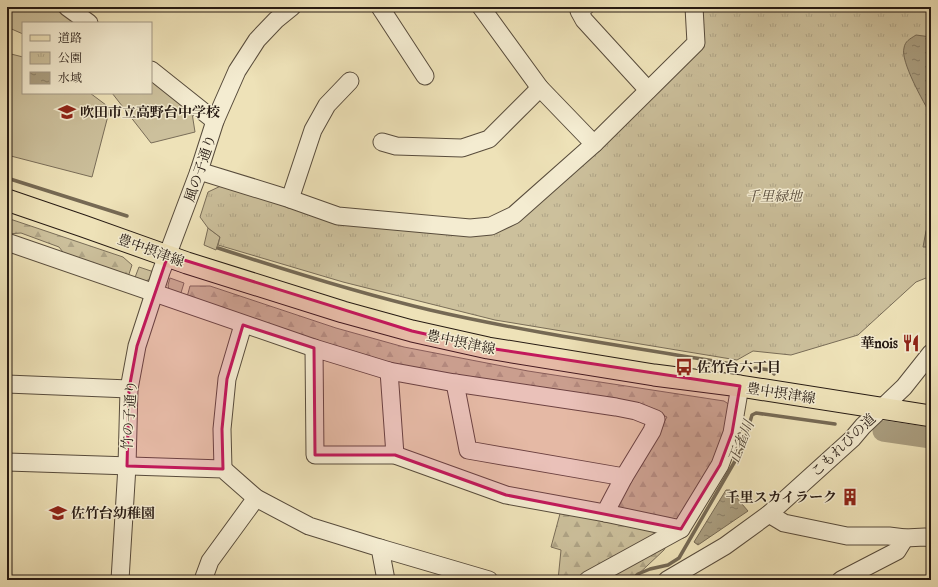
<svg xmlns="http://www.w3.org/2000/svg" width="938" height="587" font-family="'IM FELL English','Noto Serif JP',serif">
	<defs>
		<pattern id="forest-firs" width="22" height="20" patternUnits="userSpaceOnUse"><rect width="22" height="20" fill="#ccc09c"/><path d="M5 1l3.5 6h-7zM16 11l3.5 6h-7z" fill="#afa486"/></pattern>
		<pattern id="park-tufts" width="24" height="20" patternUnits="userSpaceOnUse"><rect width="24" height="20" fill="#ccc09c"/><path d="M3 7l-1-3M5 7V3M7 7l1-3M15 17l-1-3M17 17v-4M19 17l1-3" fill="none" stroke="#afa486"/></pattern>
		<pattern id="water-ripples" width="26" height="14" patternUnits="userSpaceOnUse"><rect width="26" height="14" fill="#aa9e80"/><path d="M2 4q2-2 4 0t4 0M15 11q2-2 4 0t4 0" fill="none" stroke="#8a8068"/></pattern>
	</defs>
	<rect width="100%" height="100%" fill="#eee2b8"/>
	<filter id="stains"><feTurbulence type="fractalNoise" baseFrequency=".005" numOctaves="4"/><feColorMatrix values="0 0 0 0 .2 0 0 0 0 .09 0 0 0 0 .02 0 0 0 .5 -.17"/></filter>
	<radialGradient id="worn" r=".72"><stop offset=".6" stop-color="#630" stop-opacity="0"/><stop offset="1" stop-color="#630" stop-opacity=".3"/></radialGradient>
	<g fill="#ccc09c" stroke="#796d58">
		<path d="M7,7H54L76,23H23V34L7,27Z"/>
		<path d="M7,53L23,57V93H90L110,108L92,177L7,155Z"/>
		<path d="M151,80L192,113L195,132L151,143L112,93H151Z"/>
		<path d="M208,228L220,237L216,250L204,245Z"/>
		<path d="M139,267L154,272C150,282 144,283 134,280Z"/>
		<path d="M170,278L184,283L180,296L169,290L168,285Z"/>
	</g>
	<g fill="url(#forest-firs)" stroke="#796d58">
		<path d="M7,218L123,257L132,265L128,277L66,256L59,247L21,233L7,234Z"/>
		<path d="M190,286H210L336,328L404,347L528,371L724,401L730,405L727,436L681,518L664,550L632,580H558L561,550L551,547L561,510L608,519L667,417L638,404L392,366L187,297Z"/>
	</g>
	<path fill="url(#park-tufts)" stroke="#796d58" d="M701,7H931V276L916,282L858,335L791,355L753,351L737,360L495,320L343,282L218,245L220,237L208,228L200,217L208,192L225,184L341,223L493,231L704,45Z"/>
	<g fill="url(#water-ripples)" stroke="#756954">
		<path d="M916,35L931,37V115C924,103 900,61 904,48C905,41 910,39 916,35Z"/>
		<path d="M931,220V247H923L926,231Z"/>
		<path d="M726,490H730L748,511L698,545L694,542Z"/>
	</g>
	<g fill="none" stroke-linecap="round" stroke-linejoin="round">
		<g stroke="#756954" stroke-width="3.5">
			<path d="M7,178L127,216"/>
			<path d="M218,248C288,271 358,293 430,310C530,333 631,347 731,364"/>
			<path d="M755,368L771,370L774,374"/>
			<path d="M631,580L638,574L650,569L668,565L679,558L742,449L752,415L756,413L835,424"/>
		</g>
		<path stroke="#aa9e80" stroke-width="21" d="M883,431L931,438"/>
		<g stroke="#584c3c" stroke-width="19">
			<g id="minor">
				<path d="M67,7L89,23"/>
				<path d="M380,7L425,76"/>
				<path d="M481,7L540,88L594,144"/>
				<path d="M585,7L579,11L584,20L648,90"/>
				<path d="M151,70L215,121"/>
				<path d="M382,142L396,146L462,148L489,139L540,88"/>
				<path d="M199,171L290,199L338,216L470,228L491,226L514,215L594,144L696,43L694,7"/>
				<path d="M290,199L313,130L327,105L350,81"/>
				<path d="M7,242L314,348"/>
				<path d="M314,348L389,371L455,383L616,407L636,411L656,419L652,431L624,477L605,513L506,495L395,455H315Z"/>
				<path d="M389,371L395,455"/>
				<path d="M455,383L468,450L624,477"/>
				<path d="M7,384L129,389"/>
				<path d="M7,462L223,469L256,498L309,526L380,548L386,580"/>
				<path d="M223,469L222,429L227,379L243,325"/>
				<path d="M605,513L681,529"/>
				<path d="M769,514L784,523L847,536H889L905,538L925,537L931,538"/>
				<path d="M380,548L489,580"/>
				<path d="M120,580L127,466L129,389L137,346L161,272L199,171L215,121L237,71L257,40L276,20L292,7"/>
				<path d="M203,580L210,561L256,498"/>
				<path d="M588,580L681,529L720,465L732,433L740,386"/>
				<path d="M667,580L725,546L769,514L852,439L863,426L904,387L931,353"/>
				<path d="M841,580L897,551L905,538"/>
			</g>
		</g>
		<g stroke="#261a13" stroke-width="23">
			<path id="major" d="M7,200L83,226L187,263L343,312L412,331L488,348L654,375L740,386L931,416"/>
		</g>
		<use href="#minor" stroke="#f4ecd1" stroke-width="17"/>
		<use href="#major" stroke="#eee2b8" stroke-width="21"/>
	</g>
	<path fill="#c2185b" fill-opacity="0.2" stroke="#c2185b" stroke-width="3" stroke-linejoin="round" d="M168,255L412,331L488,348L740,386L732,433L720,465L681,529L506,495L395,455H315L314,348L243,325L227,379L222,429L223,469L127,466L129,389L137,346Z"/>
	<defs>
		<g id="school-bare" transform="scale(1.38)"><path d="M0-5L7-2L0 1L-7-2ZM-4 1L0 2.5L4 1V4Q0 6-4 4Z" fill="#8f2418" stroke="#f4ecd1" stroke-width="2.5" paint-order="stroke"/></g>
		<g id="restaurant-bare" transform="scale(1.38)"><path d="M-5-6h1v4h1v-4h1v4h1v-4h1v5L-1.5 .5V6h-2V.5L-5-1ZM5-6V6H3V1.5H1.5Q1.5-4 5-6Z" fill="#8f2418" stroke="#f4ecd1" stroke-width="2.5" paint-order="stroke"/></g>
		<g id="bus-bare" transform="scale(1.38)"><path d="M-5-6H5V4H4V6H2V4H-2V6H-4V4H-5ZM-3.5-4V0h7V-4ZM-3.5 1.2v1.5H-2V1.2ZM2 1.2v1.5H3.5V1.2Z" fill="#8f2418" stroke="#f4ecd1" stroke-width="2.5" paint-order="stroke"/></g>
		<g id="building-bare" transform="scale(1.38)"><path d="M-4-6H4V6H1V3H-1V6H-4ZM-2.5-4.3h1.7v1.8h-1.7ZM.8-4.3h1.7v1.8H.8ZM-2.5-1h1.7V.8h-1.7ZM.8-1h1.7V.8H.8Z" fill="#8f2418" stroke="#f4ecd1" stroke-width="2.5" paint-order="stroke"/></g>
	</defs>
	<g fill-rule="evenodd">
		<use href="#school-bare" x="67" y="112"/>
		<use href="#restaurant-bare" x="911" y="343"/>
		<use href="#bus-bare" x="684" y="367"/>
		<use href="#building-bare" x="850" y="497"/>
		<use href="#school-bare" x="58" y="513"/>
	</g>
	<g text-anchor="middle" stroke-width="3" stroke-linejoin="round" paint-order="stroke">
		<g font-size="14" font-weight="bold" fill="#261a13" stroke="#f4ecd1" text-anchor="start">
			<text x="80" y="117">吹田市立高野台中学校</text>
			<text x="898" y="348" text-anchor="end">華nois</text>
			<text x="697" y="372">佐竹台六丁目</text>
			<text x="837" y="502" text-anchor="end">千里スカイラーク</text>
			<text x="71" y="518">佐竹台幼稚園</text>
		</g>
		<g font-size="14" fill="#261a13" stroke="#f4ecd1">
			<text transform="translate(200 168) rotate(-71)" y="5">風の子通り</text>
			<text transform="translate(151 250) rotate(20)" y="5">豊中摂津線</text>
			<text transform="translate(461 342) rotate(12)" y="5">豊中摂津線</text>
			<text transform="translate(781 393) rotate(9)" y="5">豊中摂津線</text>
			<text transform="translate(129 415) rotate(-86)" y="5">竹の子通り</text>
			<text transform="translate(843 445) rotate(-44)" y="5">こもれびの道</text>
		</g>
		<g font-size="14" font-style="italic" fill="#584c3c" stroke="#f4ecd1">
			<text x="774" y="201">千里緑地</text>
		</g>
		<g font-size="15" font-style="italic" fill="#5b4f3f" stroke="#f4ecd1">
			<text transform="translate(741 442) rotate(-68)" y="5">正雀川</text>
		</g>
	</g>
	<rect width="938" height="587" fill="none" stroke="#eee2b8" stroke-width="24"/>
	<rect x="8" y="8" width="922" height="571" fill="none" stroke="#261a13" stroke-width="2"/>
	<rect x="12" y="12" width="914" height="563" fill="none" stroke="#261a13"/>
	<rect x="22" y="22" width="130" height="72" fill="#f4ecd1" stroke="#a29885"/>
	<rect x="30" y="35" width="20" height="6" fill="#eee2b8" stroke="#a29885"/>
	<text x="58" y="42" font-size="12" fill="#261a13">道路</text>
	<rect x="30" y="52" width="20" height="12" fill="url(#park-tufts)" stroke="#a29885"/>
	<text x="58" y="62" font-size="12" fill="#261a13">公園</text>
	<rect x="30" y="72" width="20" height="12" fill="url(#water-ripples)" stroke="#a29885"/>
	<text x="58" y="82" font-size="12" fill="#261a13">水域</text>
	<rect width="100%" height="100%" filter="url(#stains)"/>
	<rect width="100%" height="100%" fill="url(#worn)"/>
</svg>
